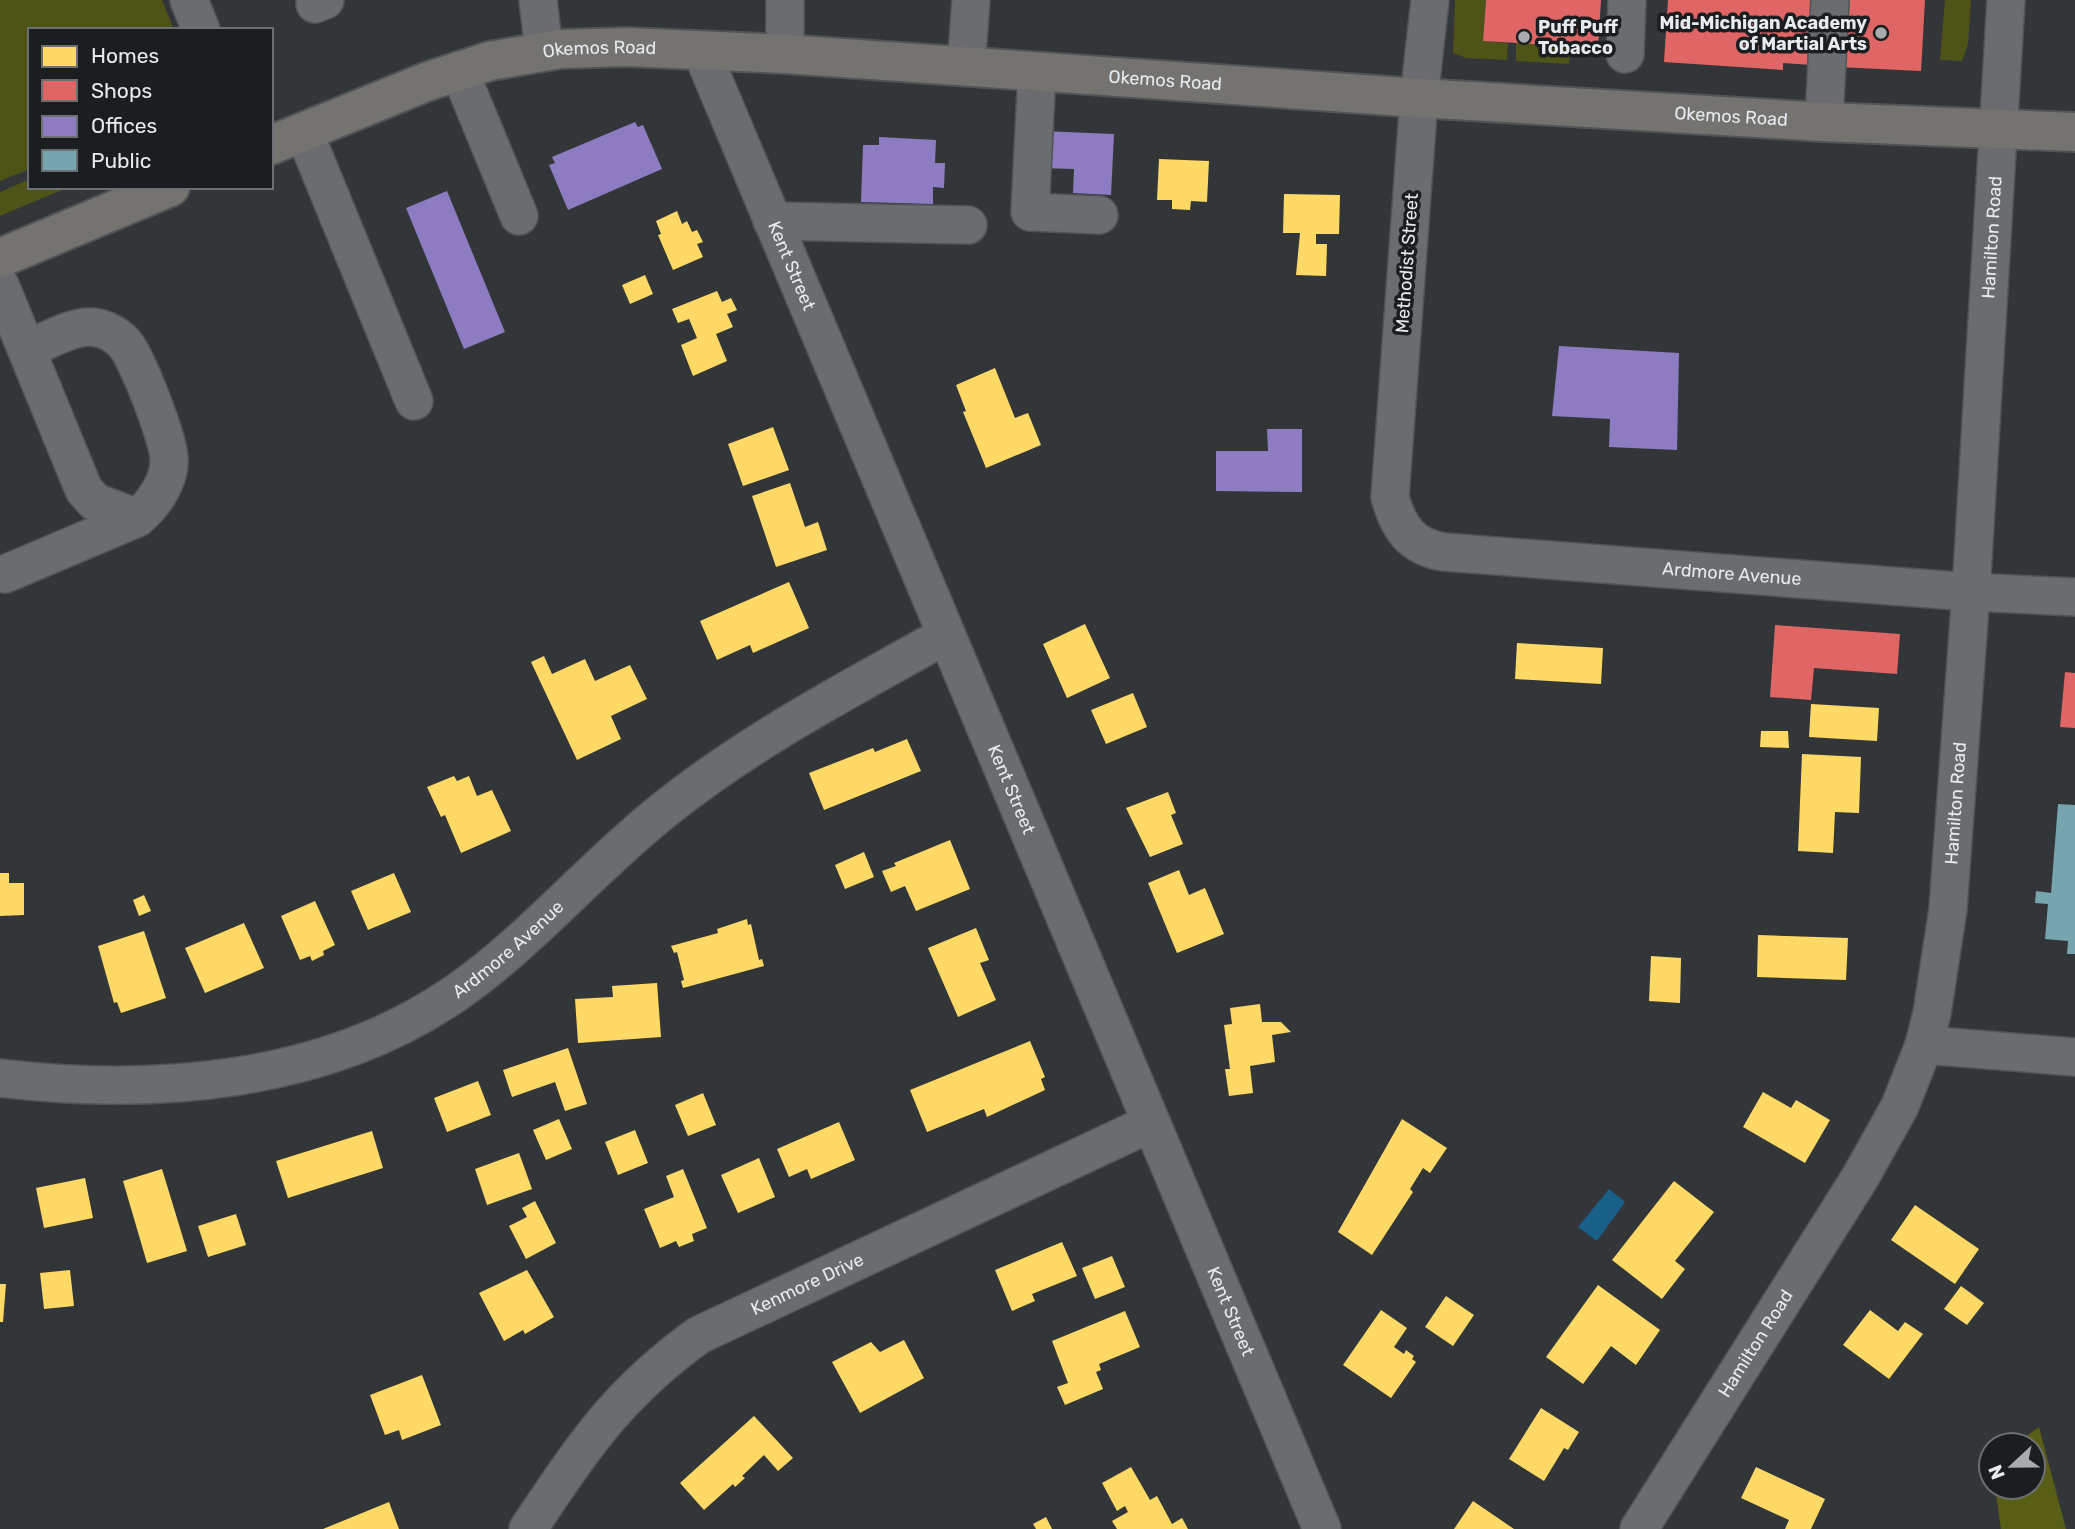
<svg xmlns="http://www.w3.org/2000/svg" width="2075" height="1529" font-family="Rubik,sans-serif">
	<rect width="100%" height="100%" fill="#333639"/>
	<g fill="#4e5317">
		<path d="M0,0H162L174,30H30V169L0,181Z"/>
		<path d="M1455,0H1486L1483,41L1508,43L1507,60L1466,58L1453,53Z"/>
		<path d="M1945,0H1971L1968,44L1962,61L1940,60Z"/>
		<path d="M1516,43L1570,46L1569,64L1516,61Z"/>
		<path d="M30,179V187H69L0,216V192Z"/>
	</g>
	<path fill="#585e16" d="M2039,1427L2066,1529H2001L1995,1487H2033V1445H2014Z"/>
	<path fill="#196089" d="M1609,1189L1625,1202L1597,1241L1578,1227Z"/>
	<g fill="#ffd966">
		<path d="M1159,159L1209,161L1207,202L1191,201L1190,210L1172,209V200H1157Z"/>
		<path d="M1284,194L1340,195L1339,234H1316V244H1327L1326,276L1296,275L1300,233H1283Z"/>
		<path d="M677,211L682,224L687,221L692,232L697,230L703,242L697,244L703,257L673,270L658,235L661,234L656,221Z"/>
		<path d="M645,275L653,294L630,304L622,285Z"/>
		<path d="M717,291L722,302L731,298L737,310L727,314L733,327L716,334L727,361L693,376L681,345L697,338L689,319L678,323L672,309Z"/>
		<path d="M995,368L1015,418L1028,413L1041,445L986,468L963,412L966,411L956,385Z"/>
		<path d="M773,427L789,470L743,486L728,444Z"/>
		<path d="M790,483L805,527L818,522L827,550L776,567L752,496Z"/>
		<path d="M789,582L809,628L753,653L750,645L717,660L700,621Z"/>
		<path d="M1085,624L1110,678L1067,698L1043,644Z"/>
		<path d="M1517,643L1603,648L1601,684L1515,679Z"/>
		<path d="M544,656L552,674L585,659L595,681L630,665L647,699L611,716L621,739L577,760L531,662Z"/>
		<path d="M1133,693L1147,727L1106,744L1091,710Z"/>
		<path d="M1811,704L1879,708L1877,741L1809,737Z"/>
		<path d="M1761,731H1788L1789,748L1760,747Z"/>
		<path d="M907,739L921,771L824,810L809,773L873,748L875,752Z"/>
		<path d="M1802,754L1861,757L1859,813L1835,812L1833,853L1798,851Z"/>
		<path d="M454,776L457,781L469,776L477,796L492,790L511,831L461,853L445,815L441,817L427,787Z"/>
		<path d="M1168,792L1176,813L1171,815L1183,844L1150,857L1126,808Z"/>
		<path d="M950,840L970,889L916,911L905,886L891,892L882,871L896,866L894,863Z"/>
		<path d="M864,852L874,877L845,889L835,865Z"/>
		<path d="M1179,870L1189,895L1205,888L1224,934L1177,953L1148,883Z"/>
		<path d="M0,873H9V883H24V915L0,916Z"/>
		<path d="M394,873L411,912L368,930L351,891Z"/>
		<path d="M144,895L151,911L139,916L133,900Z"/>
		<path d="M315,901L335,945L323,951L324,955L312,961L310,956L300,960L281,916Z"/>
		<path d="M747,919L748,925L751,924L759,960L762,959L764,966L683,988L681,981L684,980L677,952L674,953L671,946L718,933L717,929Z"/>
		<path d="M244,923L264,968L205,993L185,948Z"/>
		<path d="M976,928L989,960L980,963L996,1000L958,1017L928,948Z"/>
		<path d="M144,931L166,998L121,1013L117,1002L114,1003L98,946Z"/>
		<path d="M1758,935L1848,938L1846,980L1757,977Z"/>
		<path d="M1651,956L1681,958L1680,1003L1649,1001Z"/>
		<path d="M657,983L661,1037L578,1043L575,999L613,997L612,986Z"/>
		<path d="M1260,1004L1262,1022H1281L1291,1032L1272,1035L1275,1062L1250,1066L1253,1093L1229,1096L1225,1069H1230L1224,1025L1232,1024L1230,1008Z"/>
		<path d="M1030,1041L1045,1077L1041,1079L1045,1090L987,1117L984,1109L927,1132L910,1090Z"/>
		<path d="M568,1048L587,1104L565,1111L555,1082L512,1097L503,1070Z"/>
		<path d="M478,1081L491,1115L447,1132L434,1098Z"/>
		<path d="M1763,1092L1791,1108L1796,1100L1830,1120L1805,1163L1743,1127Z"/>
		<path d="M703,1093L716,1125L688,1136L675,1105Z"/>
		<path d="M559,1119L572,1149L546,1160L533,1130Z"/>
		<path d="M1402,1119L1447,1148L1430,1173L1423,1168L1410,1189L1413,1192L1372,1255L1338,1232Z"/>
		<path d="M839,1122L855,1160L811,1179L807,1169L789,1177L777,1149Z"/>
		<path d="M635,1130L648,1163L618,1175L605,1142Z"/>
		<path d="M372,1131L383,1168L288,1198L276,1161Z"/>
		<path d="M519,1153L532,1189L487,1205L475,1169Z"/>
		<path d="M759,1158L775,1197L738,1213L721,1175Z"/>
		<path d="M162,1169L187,1251L147,1263L123,1181Z"/>
		<path d="M683,1169L707,1228L692,1234L694,1241L679,1247L676,1241L660,1248L644,1209L674,1197L666,1176Z"/>
		<path d="M85,1178L93,1218L44,1228L36,1188Z"/>
		<path d="M1674,1181L1714,1212L1675,1261L1685,1269L1662,1299L1612,1260Z"/>
		<path d="M535,1201L556,1243L526,1259L509,1226L527,1217L522,1208Z"/>
		<path d="M1915,1205L1979,1249L1955,1284L1891,1240Z"/>
		<path d="M236,1214L246,1245L208,1257L198,1226Z"/>
		<path d="M1062,1242L1077,1276L1032,1294L1035,1301L1012,1311L995,1270Z"/>
		<path d="M1112,1256L1125,1287L1095,1299L1082,1268Z"/>
		<path d="M70,1270L74,1306L44,1309L40,1273Z"/>
		<path d="M527,1270L554,1317L525,1334L523,1330L504,1341L479,1293Z"/>
		<path d="M0,1284H6L3,1322H0Z"/>
		<path d="M1598,1285L1660,1330L1636,1365L1611,1346L1583,1384L1546,1357Z"/>
		<path d="M1961,1286L1984,1303L1967,1325L1944,1309Z"/>
		<path d="M1446,1296L1474,1315L1453,1346L1425,1327Z"/>
		<path d="M1381,1310L1407,1328L1394,1347L1404,1354L1406,1350L1414,1356L1412,1359L1416,1362L1391,1398L1343,1365Z"/>
		<path d="M1870,1310L1898,1331L1905,1322L1923,1334L1889,1379L1843,1345Z"/>
		<path d="M1125,1311L1140,1347L1099,1364L1101,1370L1096,1372L1103,1389L1065,1405L1057,1387L1068,1383L1052,1341Z"/>
		<path d="M904,1340L924,1378L860,1413L832,1362L871,1342L880,1352Z"/>
		<path d="M422,1375L441,1425L402,1440L399,1430L385,1435L370,1395Z"/>
		<path d="M1541,1408L1579,1432L1568,1450L1564,1448L1544,1481L1509,1459Z"/>
		<path d="M754,1416L793,1458L778,1471L764,1455L742,1476L745,1478L735,1487L733,1484L704,1510L680,1483Z"/>
		<path d="M1131,1467L1150,1500L1157,1496L1172,1524L1182,1518L1188,1529H1117L1112,1521L1128,1512L1125,1506L1117,1511L1102,1483Z"/>
		<path d="M1756,1467L1825,1499L1811,1529H1785L1789,1520L1741,1498Z"/>
		<path d="M1473,1501L1514,1529H1454Z"/>
		<path d="M389,1502L399,1529H323Z"/>
		<path d="M1046,1517L1052,1529H1036L1033,1524Z"/>
	</g>
	<g fill="#e06666">
		<path d="M1486,0H1601L1598,48L1483,41Z"/>
		<path d="M1668,0H1815L1812,65L1783,63V70L1664,62Z"/>
		<path d="M1841,0H1925L1921,71L1838,67Z"/>
		<path d="M1775,625L1900,634L1897,674L1814,668L1811,700L1770,697Z"/>
		<path d="M2065,672L2075,673V728L2060,727Z"/>
	</g>
	<g fill="#8e7cc3">
		<path d="M635,122L638,127L643,125L662,169L568,210L549,165L555,163L552,157Z"/>
		<path d="M1042,131L1114,134L1111,195L1073,193L1074,169L1041,168Z"/>
		<path d="M879,137L936,140L935,163H945L944,188L933,187V204L861,202L863,145H879Z"/>
		<path d="M447,191L505,332L464,349L406,208Z"/>
		<path d="M1559,346L1679,353L1677,450L1609,447L1610,419L1552,416Z"/>
		<path d="M1267,429H1302V492L1216,491V451H1268Z"/>
	</g>
	<path fill="#76a5af" d="M2058,804L2075,805V954H2067L2068,941L2045,939L2048,904L2035,903L2036,891L2051,893Z"/>
	<g fill="none" stroke-linecap="round" stroke-linejoin="round">
		<g stroke="#505456" stroke-width="40">
			<g id="minor">
				<path d="M189,0L201,30"/>
				<path d="M538,0L544,51"/>
				<path id="s1" d="M1430,0L1419,98L1390,497C1398,527 1411,547 1444,552L1971,592L2075,597"/>
				<path d="M315,4L325,0"/>
				<path id="s2" d="M701,50L1322,1529"/>
				<path d="M785,54V0"/>
				<path d="M1625,54L1627,0"/>
				<path d="M966,67L971,0"/>
				<path d="M459,70L519,216"/>
				<path d="M1037,72L1030,212L1099,215"/>
				<path d="M1824,122L1830,0"/>
				<path d="M304,132L414,401"/>
				<path d="M772,221L968,225"/>
				<path d="M0,285L84,490L95,502L137,518"/>
				<path d="M5,574L137,518C154,504 170,481 169,459C169,440 137,358 125,344C117,335 105,328 92,327C71,326 46,342 27,349"/>
				<path d="M1924,1045L2075,1057"/>
				<path id="s3" d="M0,1078C153,1096 325,1084 456,993C532,940 592,867 664,810C751,740 850,689 946,635"/>
				<path id="s4" d="M528,1529C583,1447 617,1394 699,1335L1151,1123"/>
				<path id="s5" d="M1639,1529L1861,1176L1900,1106L1924,1045L1932,1013L1948,909L1971,592L2006,0"/>
			</g>
		</g>
		<g stroke="#505456" stroke-width="42">
			<g id="major">
				<path id="s6" d="M271,145L426,82L490,61L560,49L627,47L785,54L1419,98L1824,122L2075,132"/>
				<path d="M0,258L170,187"/>
			</g>
		</g>
		<use href="#minor" stroke="#6a6c6f" stroke-width="37"/>
		<use href="#major" stroke="#74736f" stroke-width="38"/>
	</g>
	<g fill="#a7acaf" stroke="#1b1e20" stroke-width="2.5">
		<circle cx="1881" cy="33" r="7"/>
		<circle cx="1524" cy="37" r="7"/>
	</g>
	<g text-anchor="middle" stroke-width="7" stroke-linejoin="round" paint-order="stroke">
		<g font-size="18" font-weight="bold" fill="#e6ebef" stroke="#1b1e20" text-anchor="end">
			<text x="1867" y="29">Mid-Michigan Academy<tspan x="1867" dy="21">of Martial Arts</tspan></text>
			<text x="1538" y="33" text-anchor="start">Puff Puff<tspan x="1538" dy="21">Tobacco</tspan></text>
		</g>
		<g font-size="18" fill="#e6ebef" stroke="#1b1e20">
			<text dy="6" stroke="none"><textPath href="#s6" startOffset="345">Okemos Road</textPath></text>
			<text dy="6" stroke="none"><textPath href="#s6" startOffset="912">Okemos Road</textPath></text>
			<text dy="6" stroke="none"><textPath href="#s6" startOffset="1479">Okemos Road</textPath></text>
			<text dy="6" stroke="none"><textPath href="#s5" startOffset="1374">Hamilton Road</textPath></text>
			<text transform="translate(1407 263) rotate(-86)" y="6">Methodist Street</text>
			<text dy="6" stroke="none"><textPath href="#s2" startOffset="234">Kent Street</textPath></text>
			<text dy="6" stroke="none"><textPath href="#s1" startOffset="870">Ardmore Avenue</textPath></text>
			<text dy="6" stroke="none"><textPath href="#s2" startOffset="802">Kent Street</textPath></text>
			<text dy="6" stroke="none"><textPath href="#s5" startOffset="807">Hamilton Road</textPath></text>
			<text dy="6" stroke="none"><textPath href="#s3" startOffset="542">Ardmore Avenue</textPath></text>
			<text dy="6" stroke="none"><textPath href="#s4" startOffset="380">Kenmore Drive</textPath></text>
			<text dy="6" stroke="none"><textPath href="#s2" startOffset="1368">Kent Street</textPath></text>
			<text dy="6" stroke="none"><textPath href="#s5" startOffset="219">Hamilton Road</textPath></text>
		</g>
	</g>
	<rect x="28" y="28" width="245" height="161" fill="#1b1e20" stroke="#6c7073" stroke-width="2"/>
	<rect x="42" y="46" width="35" height="21" fill="#ffd966" stroke="#6c7073" stroke-width="2"/>
	<text x="91" y="63" font-size="21" fill="#e6ebef">Homes</text>
	<rect x="42" y="80" width="35" height="21" fill="#e06666" stroke="#6c7073" stroke-width="2"/>
	<text x="91" y="98" font-size="21" fill="#e6ebef">Shops</text>
	<rect x="42" y="116" width="35" height="21" fill="#8e7cc3" stroke="#6c7073" stroke-width="2"/>
	<text x="91" y="133" font-size="21" fill="#e6ebef">Offices</text>
	<rect x="42" y="150" width="35" height="21" fill="#76a5af" stroke="#6c7073" stroke-width="2"/>
	<text x="91" y="168" font-size="21" fill="#e6ebef">Public</text>
	<g transform="translate(2012 1466) rotate(248)"><circle r="33" fill="#1b1e20" stroke="#6c7073" stroke-width="2"/>
	<path d="M0-5L12 26L0 18L-12 26Z" fill="#a7acaf"/>
	<text y="-10" font-size="19" font-weight="bold" text-anchor="middle" fill="#e6ebef">N</text>
	</g>
</svg>
